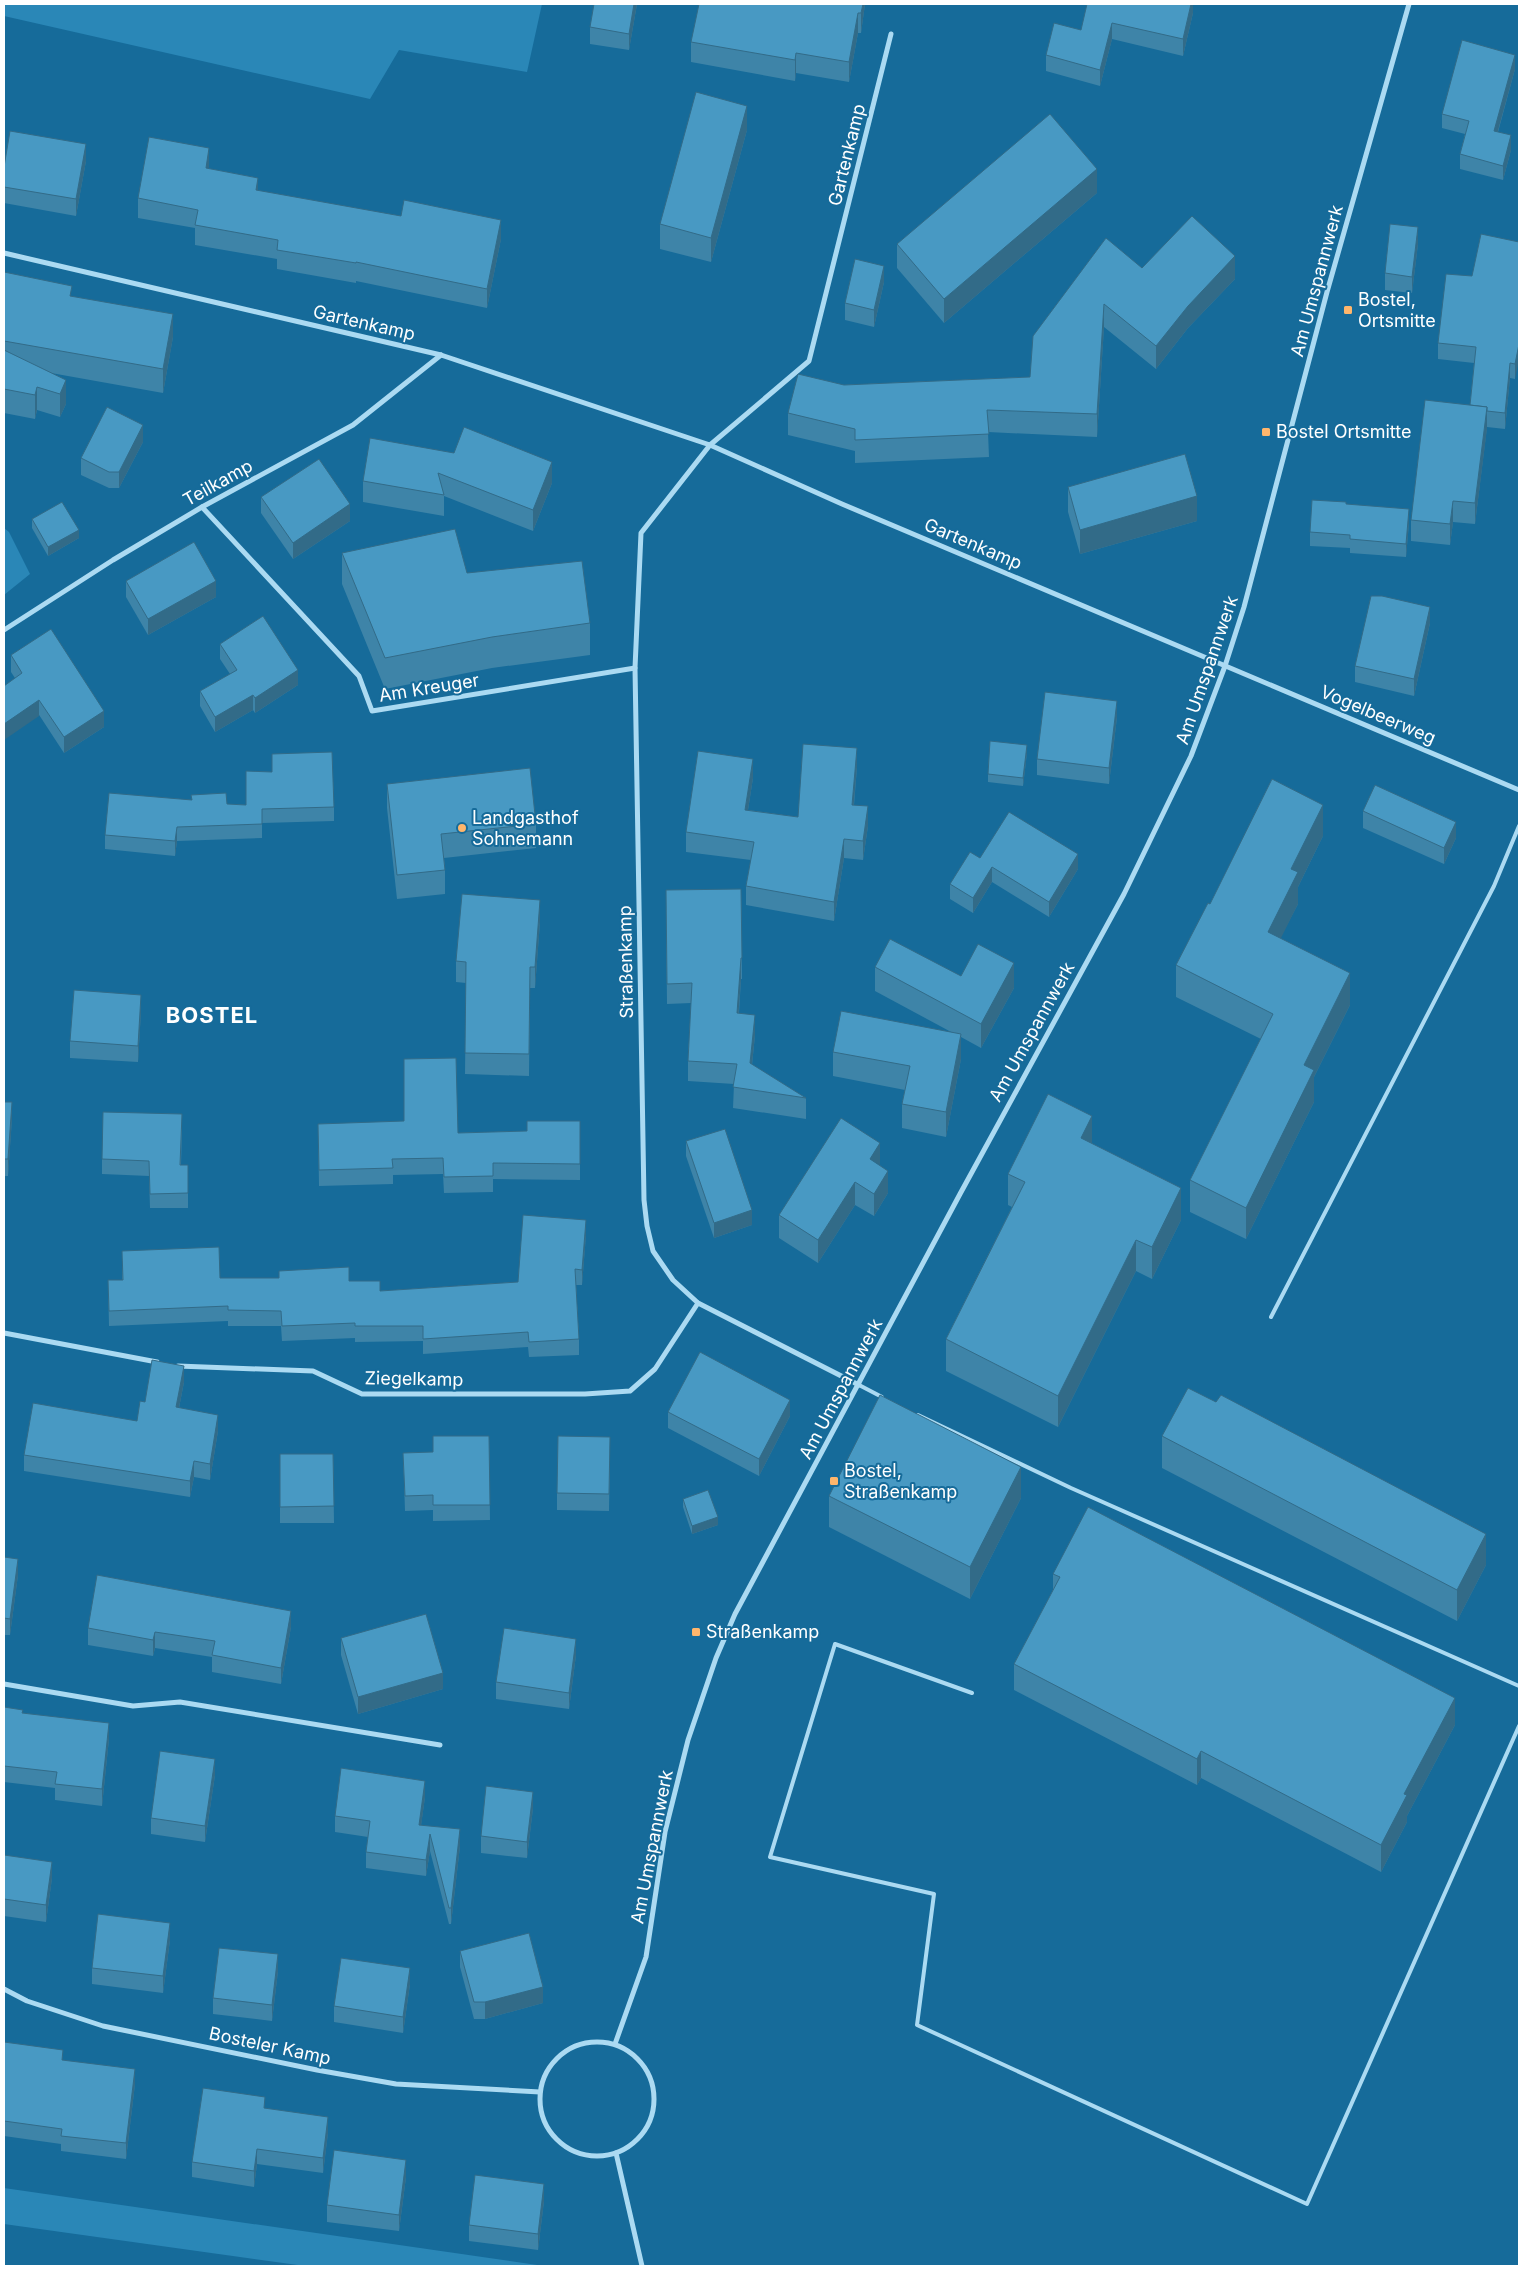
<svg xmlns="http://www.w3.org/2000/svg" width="1523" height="2270" font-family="Inter,sans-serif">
	<rect width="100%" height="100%" fill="#166b9a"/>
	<g fill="#2a87b7">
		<path d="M4,4H542L527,72L399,50L370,99L4,16Z"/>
		<path d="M4,528L9,532L30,574L4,595Z"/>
		<path d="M4,2188L544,2266H305L4,2224Z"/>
	</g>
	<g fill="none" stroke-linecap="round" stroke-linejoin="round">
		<g stroke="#abdaf2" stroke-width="4">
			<path d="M1271,1317L1494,886L1519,826"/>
			<path d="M859,1385L882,1397"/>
			<path d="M918,1415L1071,1488L1519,1686"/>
			<path d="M972,1693L835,1644L770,1857L934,1894L917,2025L1307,2204L1519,1726"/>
		</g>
		<g stroke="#abdaf2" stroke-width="5">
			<path d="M4,253L441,355L710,445L842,504L1519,790"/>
			<path d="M202,507L359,676L372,711L635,668"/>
			<path d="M4,630L113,560L202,507L353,425L441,355"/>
			<path d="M4,1333L157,1362"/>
			<path d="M178,1366L313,1371L362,1394H585L630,1391L655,1369L698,1303"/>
			<path d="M859,1385L698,1303L673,1280L653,1251L647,1226L644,1200L635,668L641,533L710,445L809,361L891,34"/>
			<path d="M4,1684L133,1706L180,1702L440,1745"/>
			<path d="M4,1989L27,2001L103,2026L317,2070L396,2084L540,2092"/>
			<circle cx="597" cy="2099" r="57"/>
			<path d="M615,2044L646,1957L665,1832L688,1740L716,1658L735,1614L960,1194L1124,894L1191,756L1225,666L1244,607L1327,292L1409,4"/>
			<path d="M616,2153L642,2266"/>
		</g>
	</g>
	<g fill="#3e84a8">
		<path d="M637,4L629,50L590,44V27Z"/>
		<path d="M865,4L861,33H858L849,82L796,73L795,81L691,62V42Z"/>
		<path d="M1193,4V13L1183,56L1112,39L1100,86L1046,71V55L1081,30Z"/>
		<path d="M1515,69L1498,132L1511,150L1503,180L1460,169V154L1465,134L1442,128V114Z"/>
		<path d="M747,130L711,262L660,249V224Z"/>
		<path d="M86,161L76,216L4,203V167Z"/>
		<path d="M209,169L258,191L501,239L487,308L356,281V283L277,269V259L195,245V228L138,218V198Z"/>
		<path d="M1097,193L944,323L897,268V244Z"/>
		<path d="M1519,242L1515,379L1510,378L1505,429L1487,427L1475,524L1453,522L1450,545L1411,541V520L1470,405L1474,363L1438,359V343L1472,276Z"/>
		<path d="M1418,244L1412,293L1385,290V273Z"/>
		<path d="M1142,268L1235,279L1188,328L1156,369L1104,327L1097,437L988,432L989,457L855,463V451L788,435V413L844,385L1030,377Z"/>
		<path d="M4,272L72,297L173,337L163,393L51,373L66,404L60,417L37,410L35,419L4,413Z"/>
		<path d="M884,282L874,327L845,320V303Z"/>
		<path d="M143,442L119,488H109L81,475V458Z"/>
		<path d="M454,453L552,483L533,531L444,496V516L363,502V481Z"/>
		<path d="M1068,487L1197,521L1080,554L1068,512Z"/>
		<path d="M261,497L350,521L293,559L261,513Z"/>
		<path d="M1346,504L1409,523L1406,557L1350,553V548L1310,546V532Z"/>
		<path d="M32,519L79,538L48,556L32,528Z"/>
		<path d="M342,553L467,573L590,623V655L492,668L385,689L342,584Z"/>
		<path d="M126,581L216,597L148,635L126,597Z"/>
		<path d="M1430,623L1414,696L1355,682V666Z"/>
		<path d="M220,644L298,685L255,713L253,710L215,732L200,706V691L230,674L220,659Z"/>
		<path d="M11,655L104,727L64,753L11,672Z"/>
		<path d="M1117,717L1109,784L1037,775V759Z"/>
		<path d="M1027,753L1023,786L988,782V774Z"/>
		<path d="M272,754L334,807V821L262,823V838L177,841L175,856L105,849V835L227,804L246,805L272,772Z"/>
		<path d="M857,767L854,805L868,826L863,860L844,858L834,921L746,905V886L751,860L686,852V832L753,778L748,810L798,817Z"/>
		<path d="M387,784L536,824V848L444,858L445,870V894L397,899L387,808Z"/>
		<path d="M1363,811L1456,838L1444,864L1363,828Z"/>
		<path d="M1323,836L1298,887V904L1280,938L1350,1005L1314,1077V1102L1246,1239L1190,1212V1180L1261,1039L1176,997V965L1210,904Z"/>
		<path d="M980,858L1078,869L1049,917L992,882L973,913L950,899V884Z"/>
		<path d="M741,889L742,979H741L739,1013L755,1035L752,1065L806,1098V1119L733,1108L734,1084L688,1081V1061L691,1003L667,1004L666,910Z"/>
		<path d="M540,922L535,988H530L529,1076L465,1074L466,983L456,982V961Z"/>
		<path d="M875,967L961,976L1014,988L981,1048L961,1037V1059L946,1137L902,1128V1104L905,1090L833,1076V1052L953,1033L875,991Z"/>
		<path d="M141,1011L138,1062L70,1058V1041Z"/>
		<path d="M4,1102L12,1118L8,1176H4Z"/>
		<path d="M580,1121V1180L493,1179V1192L444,1193L443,1174L393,1175V1184L319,1186L318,1124L458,1133L527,1131Z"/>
		<path d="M182,1129L181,1165H188V1208H150L149,1176L102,1174V1159Z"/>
		<path d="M686,1141L752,1225L714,1238L686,1156Z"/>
		<path d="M1092,1144L1181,1220L1152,1279L1136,1271L1058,1427L946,1371V1339L1012,1207L1008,1205V1174Z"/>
		<path d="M880,1165L888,1193L874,1216L855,1205L818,1263L779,1238V1215Z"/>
		<path d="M586,1235L582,1285H576L579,1339V1355L529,1357L528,1347L423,1354V1341L355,1342V1338L282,1341L281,1326H228V1321L109,1326L108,1280H122V1251L220,1278L349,1281L380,1291L518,1282Z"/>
		<path d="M184,1382L179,1408L218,1431L210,1480L194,1477L190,1497L24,1471V1455L137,1421L145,1402Z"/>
		<path d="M1216,1402L1486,1565L1457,1621L1162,1468V1436Z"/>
		<path d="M668,1412L790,1416L759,1476L668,1428Z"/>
		<path d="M489,1436L490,1520L433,1521V1510L405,1511L403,1453L433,1452Z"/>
		<path d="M610,1453L609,1511L557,1510V1493Z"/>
		<path d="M280,1454H333L334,1523H280Z"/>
		<path d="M829,1496L1021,1498L970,1599L829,1527Z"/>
		<path d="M683,1499L718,1525L692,1534L683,1507Z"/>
		<path d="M4,1557L18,1575L10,1635H4Z"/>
		<path d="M1053,1574L1455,1725L1407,1816V1822L1381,1872L1201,1778L1197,1785L1014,1690V1664L1053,1590Z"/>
		<path d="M291,1627L281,1684L212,1672V1657L155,1648L153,1656L88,1645V1628Z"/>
		<path d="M341,1638L443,1689L358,1714L341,1655Z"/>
		<path d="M576,1655L569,1709L496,1699V1682Z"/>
		<path d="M4,1707L109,1739L102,1806L55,1800V1788L4,1782Z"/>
		<path d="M215,1775L205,1842L151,1834V1818Z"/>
		<path d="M425,1797L421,1825L460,1846L451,1924H449L430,1851L426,1876L366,1868V1852L368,1837L335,1832V1816Z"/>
		<path d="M533,1808L527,1858L481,1853V1836Z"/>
		<path d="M4,1855L52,1878L46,1922L4,1916Z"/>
		<path d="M170,1940L163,1993L92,1984V1968Z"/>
		<path d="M460,1951L543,2003L485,2019H474L460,1967Z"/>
		<path d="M278,1971L272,2021L213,2014V1998Z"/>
		<path d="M410,1984L403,2033L334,2022V2006Z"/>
		<path d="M4,2042L63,2060L135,2084L126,2159L61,2151V2144L4,2136Z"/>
		<path d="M328,2133L323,2173L257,2164L254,2187L192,2177V2162Z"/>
		<path d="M406,2177L399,2231L327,2222V2205Z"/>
		<path d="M544,2201L538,2250L469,2241V2225Z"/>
	</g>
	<g fill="#326b88">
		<path d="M634,4H637L629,50V34Z"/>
		<path d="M863,4H865L861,33V13Z"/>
		<path d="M1191,4H1193V13L1183,56V39Z"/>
		<path d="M858,13V33L849,82V62Z"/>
		<path d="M1112,23V39L1100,86V70Z"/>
		<path d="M796,53V73L795,81V60Z"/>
		<path d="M1515,55V69L1494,145V131Z"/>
		<path d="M747,106V130L711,262V238Z"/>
		<path d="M1511,135V150L1503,180V166Z"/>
		<path d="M86,144V161L76,216V199Z"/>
		<path d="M209,148V167L206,188V168Z"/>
		<path d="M1097,169V193L944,323V299Z"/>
		<path d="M258,178V198L256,190Z"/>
		<path d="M501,220V239L487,308V289Z"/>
		<path d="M1418,227V244L1412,293V277Z"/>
		<path d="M1235,256V279L1188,328L1156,369V346L1188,306Z"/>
		<path d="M884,266V282L874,327V310Z"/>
		<path d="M1104,304V327L1097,437V414Z"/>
		<path d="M173,314V337L163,393V369Z"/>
		<path d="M1519,344V360L1515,379V364Z"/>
		<path d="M1510,363V378L1505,429V413Z"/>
		<path d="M66,380V404L60,417V394Z"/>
		<path d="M37,387V410L35,419V395Z"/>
		<path d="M1487,407V429L1475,524V503Z"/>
		<path d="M143,425V442L119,488V472Z"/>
		<path d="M552,462V483L533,531V510Z"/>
		<path d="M1197,496V521L1080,554V530Z"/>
		<path d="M1453,501V522L1450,545V524Z"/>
		<path d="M350,504V521L293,559V543Z"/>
		<path d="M1409,509V523L1406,557V544Z"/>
		<path d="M79,530V538L48,556V547Z"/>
		<path d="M216,581V597L148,635V619Z"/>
		<path d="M1430,607V623L1414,696V679Z"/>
		<path d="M298,670V685L255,713V698Z"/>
		<path d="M253,695V710L215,732V717Z"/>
		<path d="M39,700V716L4,740V724Z"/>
		<path d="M1117,701V717L1109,784V768Z"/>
		<path d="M104,711V727L64,753V737Z"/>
		<path d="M1027,745V753L1023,786V778Z"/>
		<path d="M857,748V767L852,824V805Z"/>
		<path d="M753,759V778L745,829V810Z"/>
		<path d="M1323,805V836L1298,887V904L1268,964V932L1291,869Z"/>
		<path d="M868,806V826L863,860V841Z"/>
		<path d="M1456,822V838L1444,864V848Z"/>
		<path d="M177,827V841L175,856V841Z"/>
		<path d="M844,839V858L834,921V902Z"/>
		<path d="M1078,854V869L1049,917V902Z"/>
		<path d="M992,867V882L973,913V898Z"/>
		<path d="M540,900V922L535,988V967Z"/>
		<path d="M741,958V979L737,1034V1013Z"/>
		<path d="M1014,963V988L981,1048V1024Z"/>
		<path d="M1350,973V1005L1314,1077V1102L1246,1239V1208L1304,1065Z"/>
		<path d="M141,995V1011L138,1062V1046Z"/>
		<path d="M755,1015V1035L750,1084V1063Z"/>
		<path d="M961,1034V1059L946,1137V1112Z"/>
		<path d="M12,1102V1118L8,1176V1159Z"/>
		<path d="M1092,1116V1148L1081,1138Z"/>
		<path d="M880,1143V1165L870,1159Z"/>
		<path d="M888,1171V1193L874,1216V1194Z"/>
		<path d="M855,1182V1205L818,1263V1240Z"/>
		<path d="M1181,1188V1220L1152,1279V1247Z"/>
		<path d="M752,1210V1225L714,1238V1223Z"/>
		<path d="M586,1220V1235L582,1285V1270Z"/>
		<path d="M1136,1240V1271L1058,1427V1396Z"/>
		<path d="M184,1366V1382L176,1423V1407Z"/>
		<path d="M790,1400V1416L759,1476V1459Z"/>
		<path d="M218,1415V1431L210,1480V1464Z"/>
		<path d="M194,1461V1477L190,1497V1481Z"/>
		<path d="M1021,1467V1498L970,1599V1567Z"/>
		<path d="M718,1517V1525L692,1534V1526Z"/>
		<path d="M1486,1534V1565L1457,1621V1590Z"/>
		<path d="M18,1559V1575L10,1635V1619Z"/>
		<path d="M291,1611V1627L281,1684V1668Z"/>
		<path d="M155,1632V1648L153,1656V1640Z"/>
		<path d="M576,1639V1655L569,1709V1693Z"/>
		<path d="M443,1673V1689L358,1714V1697Z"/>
		<path d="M1455,1698V1725L1407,1816V1822L1381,1872V1845L1404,1794Z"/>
		<path d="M109,1723V1739L102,1806V1789Z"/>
		<path d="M1201,1751V1778L1197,1785V1759Z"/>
		<path d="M215,1759V1775L205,1842V1826Z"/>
		<path d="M425,1781V1797L419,1841V1825Z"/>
		<path d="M533,1792V1808L527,1858V1842Z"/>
		<path d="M460,1829V1846L451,1924V1908Z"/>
		<path d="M430,1834V1851L426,1876V1860Z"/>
		<path d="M52,1862V1878L46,1922V1905Z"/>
		<path d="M170,1923V1940L163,1993V1976Z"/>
		<path d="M278,1954V1971L272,2021V2005Z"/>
		<path d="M410,1968V1984L403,2033V2017Z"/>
		<path d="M543,1987V2003L485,2019V2002Z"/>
		<path d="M135,2069V2084L126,2159V2143Z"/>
		<path d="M328,2117V2133L323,2173V2158Z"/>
		<path d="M257,2149V2164L254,2187V2171Z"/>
		<path d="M406,2160V2177L399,2231V2215Z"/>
		<path d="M544,2184V2201L538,2250V2234Z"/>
	</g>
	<g fill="#4899c3" stroke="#326b88">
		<path d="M594,4H634L629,34L590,27Z"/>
		<path d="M699,4H863L861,13H858L849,62L796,53L795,60L691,42Z"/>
		<path d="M1087,4H1191L1183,39L1112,23L1100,70L1046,55L1054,23L1081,30Z"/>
		<path d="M1462,40L1515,55L1494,131L1511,135L1503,166L1460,154L1469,121L1442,114Z"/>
		<path d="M696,92L747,106L711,238L660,224Z"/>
		<path d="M1050,114L1097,169L944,299L897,244Z"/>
		<path d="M10,131L86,144L76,199L4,187V167Z"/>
		<path d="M149,137L209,148L206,168L258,178L256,190L401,216L404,200L501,220L487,289L356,262V263L277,250L278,240L195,225L198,210L138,198Z"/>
		<path d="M1192,216L1235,256L1188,306L1156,346L1104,304L1097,414L987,410L989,434L855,440V429L788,413L798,374L844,385L1030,377L1033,336L1106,238L1142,268Z"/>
		<path d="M1390,224L1418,227L1412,277L1385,273Z"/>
		<path d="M1481,234L1519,242V344L1515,364L1510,363L1505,413L1487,411V407L1470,405L1476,347L1438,343L1446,274L1472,276Z"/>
		<path d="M855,259L884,266L874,310L845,303Z"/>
		<path d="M4,272L72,286L70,296L173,314L163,369L4,341Z"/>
		<path d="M4,350L66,380L60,394L37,387L35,395L4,389Z"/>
		<path d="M1425,400L1487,407L1475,503L1453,501L1450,524L1411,520Z"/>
		<path d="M107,407L143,425L119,472H109L81,458Z"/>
		<path d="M464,427L552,462L533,510L438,473L444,495L363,481L370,438L454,453Z"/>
		<path d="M1185,454L1197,496L1080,530L1068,487Z"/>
		<path d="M319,459L350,504L293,543L261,497Z"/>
		<path d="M1312,500L1346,502V504L1409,509L1406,544L1350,539V535L1310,532Z"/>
		<path d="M62,502L79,530L48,547L32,519Z"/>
		<path d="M455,529L467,573L582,561L590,623L492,637L385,658L342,553Z"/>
		<path d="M194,542L216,581L148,619L126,581Z"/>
		<path d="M1371,596H1382L1430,607L1414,679L1355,666Z"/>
		<path d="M263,616L298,670L255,698L253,695L215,717L200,691L237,670L220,644Z"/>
		<path d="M51,629L104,711L64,737L39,700L4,724V686L22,673L11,655Z"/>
		<path d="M1045,692L1117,701L1109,768L1037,759Z"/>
		<path d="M990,741L1027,745L1023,778L988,774Z"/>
		<path d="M803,744L857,748L852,805L868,806L863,841L844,839L834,902L746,886L754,842L686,832L698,751L753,759L745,810L798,817Z"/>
		<path d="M332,752L334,807L262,809V824L177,827L175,841L105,835L109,793L192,800L191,795L226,793L227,804L246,805V771L272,772V754Z"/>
		<path d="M530,768L536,824L441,834L445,870L397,875L387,784Z"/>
		<path d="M1272,779L1323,805L1291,869L1298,872L1268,932L1350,973L1304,1065L1314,1070L1246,1208L1190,1180L1273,1014L1176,965L1208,903L1210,904Z"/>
		<path d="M1375,785L1456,822L1444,848L1363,811Z"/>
		<path d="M1009,812L1078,854L1049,902L992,867L973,898L950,884L970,852L980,858Z"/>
		<path d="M741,889L742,958H741L737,1013L755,1015L750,1063L806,1098L733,1087L737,1064L688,1061L692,983L667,984L666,890Z"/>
		<path d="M462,894L540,900L535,967H530L529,1054L465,1053L466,962L456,961Z"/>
		<path d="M890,939L961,976L978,944L1014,963L981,1024L875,967Z"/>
		<path d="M74,990L141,995L138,1046L70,1041Z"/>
		<path d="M841,1011L961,1034L946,1112L902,1104L910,1066L833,1052Z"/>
		<path d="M456,1058L458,1133L527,1131V1121H580V1164L493,1163V1176L444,1177L443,1158L392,1159L393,1168L319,1170L318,1124L404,1121V1059Z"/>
		<path d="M1048,1094L1092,1116L1081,1138L1181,1188L1152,1247L1136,1240L1058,1396L946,1339L1025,1182L1008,1174Z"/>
		<path d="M4,1102H12L8,1159H4Z"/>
		<path d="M103,1112L182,1114L180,1165H188V1193L150,1194L149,1161L102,1159Z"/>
		<path d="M841,1118L880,1143L870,1159L888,1171L874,1194L855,1182L818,1240L779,1215Z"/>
		<path d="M725,1129L752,1210L714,1223L686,1141Z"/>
		<path d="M523,1215L586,1220L582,1270L575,1269L579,1339L529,1342L528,1332L423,1339V1326H355V1323L282,1326L281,1311L228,1310V1306L109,1311L108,1280H123L122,1251L219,1247L220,1278H279V1271L349,1267V1281H380V1291L518,1282Z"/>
		<path d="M700,1352L790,1400L759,1459L668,1412Z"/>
		<path d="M152,1360L184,1366L176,1407L218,1415L210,1464L194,1461L190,1481L24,1455L33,1403L137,1421L140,1401L145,1402Z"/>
		<path d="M1188,1388L1216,1402L1221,1395L1486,1534L1457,1590L1162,1436Z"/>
		<path d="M880,1395L1021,1467L970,1567L829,1496Z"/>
		<path d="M433,1436H489L490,1505H433V1495L405,1496L403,1453L433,1452Z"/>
		<path d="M558,1436L610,1437L609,1494L557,1493Z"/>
		<path d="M280,1454H333L334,1506L280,1507Z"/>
		<path d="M708,1490L718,1517L692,1526L683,1499Z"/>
		<path d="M1088,1507L1455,1698L1404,1794L1407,1795L1381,1845L1201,1751L1197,1759L1014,1664L1060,1577L1053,1574Z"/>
		<path d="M4,1557L18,1559L10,1619L4,1618Z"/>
		<path d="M97,1575L291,1611L281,1668L212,1655L215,1641L155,1632L153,1640L88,1628Z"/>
		<path d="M426,1614L443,1673L358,1697L341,1638Z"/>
		<path d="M504,1628L576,1639L569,1693L496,1682Z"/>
		<path d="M4,1707L23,1710L22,1713L109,1723L102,1789L55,1784L57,1772L4,1766Z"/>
		<path d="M160,1751L215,1759L205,1826L151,1818Z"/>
		<path d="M341,1768L425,1781L419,1825L460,1829L451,1908H449L430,1834L426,1860L366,1852L370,1821L335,1816Z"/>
		<path d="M486,1786L533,1792L527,1842L481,1836Z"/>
		<path d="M4,1855L52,1862L46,1905L4,1899Z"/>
		<path d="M98,1914L170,1923L163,1976L92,1968Z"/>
		<path d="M529,1933L543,1987L485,2002H474L460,1951Z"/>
		<path d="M219,1948L278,1954L272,2005L213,1998Z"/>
		<path d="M341,1958L410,1968L403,2017L334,2006Z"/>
		<path d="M4,2042L63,2050L62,2060L135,2069L126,2143L61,2136L62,2129L4,2121Z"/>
		<path d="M203,2088L265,2097L264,2108L328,2117L323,2158L257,2149L254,2171L192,2162Z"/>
		<path d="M334,2150L406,2160L399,2215L327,2205Z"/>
		<path d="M475,2175L544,2184L538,2234L469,2225Z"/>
	</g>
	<g fill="#ffb66c" stroke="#166b9a" stroke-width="2">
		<rect x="1343" y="305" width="10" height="10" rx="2.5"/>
		<rect x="1261" y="427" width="10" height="10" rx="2.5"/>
		<circle cx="462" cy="828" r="5"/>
		<rect x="829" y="1476" width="10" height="10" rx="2.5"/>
		<rect x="691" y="1627" width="10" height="10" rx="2.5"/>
	</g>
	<g text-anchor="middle" stroke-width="4" stroke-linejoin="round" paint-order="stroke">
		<g font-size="18" fill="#fff" stroke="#166b9a">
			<text transform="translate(847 155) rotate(-76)" y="6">Gartenkamp</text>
			<text transform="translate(1317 281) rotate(-75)" y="6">Am Umspannwerk</text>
			<text transform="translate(364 323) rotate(13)" y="6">Gartenkamp</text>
			<text transform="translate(218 483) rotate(-29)" y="6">Teilkamp</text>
			<text transform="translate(973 544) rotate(23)" y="6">Gartenkamp</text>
			<text transform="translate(1207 670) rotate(-71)" y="6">Am Umspannwerk</text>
			<text transform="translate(429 688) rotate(-9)" y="6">Am Kreuger</text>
			<text transform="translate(1378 715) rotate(23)" y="6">Vogelbeerweg</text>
			<text transform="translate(626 962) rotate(-91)" y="6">Straßenkamp</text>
			<text transform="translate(1032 1032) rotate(-61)" y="6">Am Umspannwerk</text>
			<text transform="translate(414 1379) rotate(1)" y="6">Ziegelkamp</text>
			<text transform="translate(841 1389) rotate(-62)" y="6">Am Umspannwerk</text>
			<text transform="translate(652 1847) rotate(-79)" y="6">Am Umspannwerk</text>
			<text transform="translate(270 2046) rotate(12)" y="6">Bosteler Kamp</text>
		</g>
		<g font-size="18" fill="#fff" stroke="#166b9a" text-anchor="start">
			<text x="1358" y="306">Bostel,<tspan x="1358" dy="21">Ortsmitte</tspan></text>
			<text x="1276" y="438">Bostel Ortsmitte</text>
			<text x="472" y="824">Landgasthof<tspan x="472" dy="21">Sohnemann</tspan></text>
			<text x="844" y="1477">Bostel,<tspan x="844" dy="21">Straßenkamp</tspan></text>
			<text x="706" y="1638">Straßenkamp</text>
		</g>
		<g font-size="22" font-weight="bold" letter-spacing="1" fill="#fff" stroke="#166b9a">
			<text x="212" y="1023">BOSTEL</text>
		</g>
	</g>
	<rect width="1523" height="2270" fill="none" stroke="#ffffff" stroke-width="10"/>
</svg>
